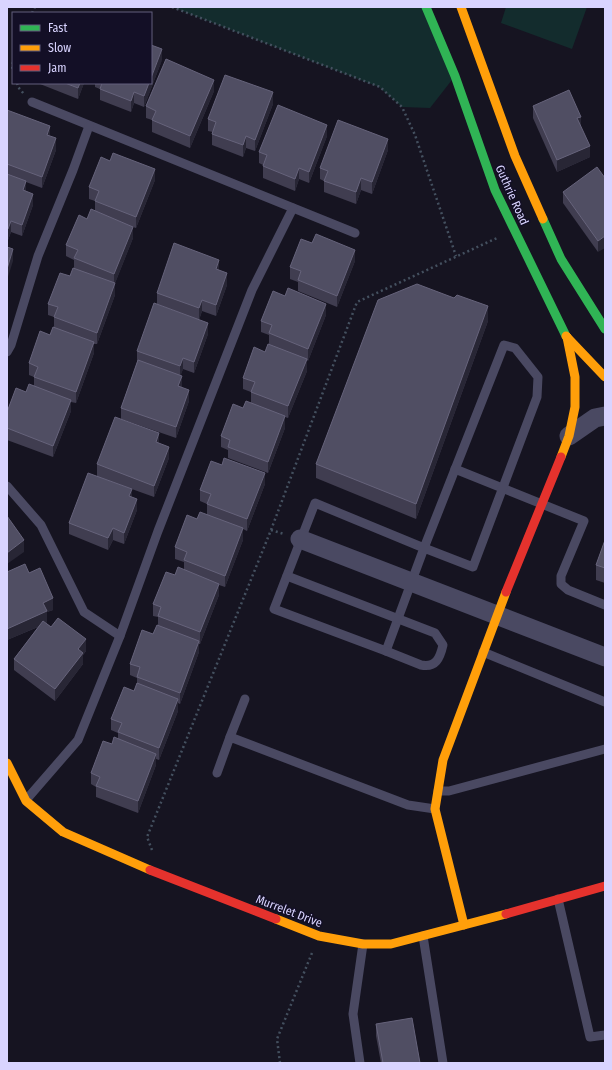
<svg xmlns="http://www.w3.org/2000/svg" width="612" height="1070" font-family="'Fira Sans Condensed',sans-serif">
	<rect width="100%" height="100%" fill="#161421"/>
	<g fill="#132c2d">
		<path d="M172,7H426L455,76L430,108L402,107L379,87Z"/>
		<path d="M506,7H587L572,49L501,23Z"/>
	</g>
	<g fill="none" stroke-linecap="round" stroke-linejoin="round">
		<g stroke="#44505f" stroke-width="2.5" stroke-dasharray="2 3" stroke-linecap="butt">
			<path d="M172,7L380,87L402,107L415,135L456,256"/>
			<path d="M32,13L35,7"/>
			<path d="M13,62L12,66L13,71"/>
			<path d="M17,83L18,87L24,94"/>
			<path d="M271,530L284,534"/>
			<path d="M152,850L147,837L271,530L357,302L497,238"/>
			<path d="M280,1063L277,1039L312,953"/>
		</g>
		<g stroke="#4a4962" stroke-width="9">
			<path d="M32,102L355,233"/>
			<path d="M7,352L11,345L38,256L73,170L89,126"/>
			<path d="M455,469L584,521L561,576V584L568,590L605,605"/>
			<path d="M7,486L41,525L84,612L120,636"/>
			<path d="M424,548L473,567L537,397L538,377L515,348L504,345L424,548L386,651L274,609L315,503L424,548"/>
			<path d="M287,576L435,633L443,645C440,658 436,668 421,665L386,651"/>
			<path d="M483,652L605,702"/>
			<path d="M230,737L245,699"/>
			<path d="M217,773L230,737L408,805L435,809"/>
			<path d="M438,791H449L605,749"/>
			<path d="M26,800L78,740L120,636L158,531L252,290L293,208"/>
			<path d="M558,899L590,1037L605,1035"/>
			<path d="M423,936L443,1063"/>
			<path d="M360,1063L353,1014L363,944"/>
		</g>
		<g stroke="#4a4962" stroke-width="19">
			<path d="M569,436L595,418L605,416"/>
			<path d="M300,539L605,657"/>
		</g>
		<g stroke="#30b455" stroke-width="9">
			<path d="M426,7L455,76L495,190L566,336"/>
			<path d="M543,219L561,259L605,329"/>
		</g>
		<g stroke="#ff9f0a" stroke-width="9">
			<path d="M461,7L515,156L543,219"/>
			<path d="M566,336L605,377"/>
			<path d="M561,457L569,436L575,407V377L567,337"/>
			<path d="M7,763L26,801L63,832L150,870"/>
			<path d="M276,919L319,936L363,944H391L506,914"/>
			<path d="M464,925L435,809L443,760L506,592"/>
		</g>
		<g stroke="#e5322d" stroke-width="9">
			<path d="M506,592L561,457"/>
			<path d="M150,870L276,919"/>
			<path d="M506,914L605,886"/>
		</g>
	</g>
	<g fill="#403d50">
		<path d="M162,60L144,107L134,103L131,112L100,100V89L95,87V83H151Z"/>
		<path d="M40,83H84L78,99L40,84Z"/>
		<path d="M214,91L190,148L152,132V120L146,118V106Z"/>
		<path d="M273,104L255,151L246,148L243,157L212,145V134L213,132L208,131V119Z"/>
		<path d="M533,106L581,127L590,157L557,172L533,118Z"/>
		<path d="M7,111L50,136L56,150L42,188L26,182V191L33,205L22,236L11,232L8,240H7Z"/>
		<path d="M327,136L309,183L299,179L295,191L263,178V165L259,163V152Z"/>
		<path d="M388,150L372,194L361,190L356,204L324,192V181L320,179V168Z"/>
		<path d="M605,178L598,252L563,203V192Z"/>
		<path d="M155,180L136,228L133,227V238L115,283V295L97,344H94V353L76,403L71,402V411L53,457L7,440V412L26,392L34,386V377L29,375V363L50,335L54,327V317L48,315V304L70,276L74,269V260L66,256V245L87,219L95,211V201L89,199V187Z"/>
		<path d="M355,261L337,307L298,291V282L290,279V267Z"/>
		<path d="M219,270L227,285L216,316L202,311L199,320L157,304V293Z"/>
		<path d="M454,298L488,321L416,519L316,478V464Z"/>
		<path d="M326,315L308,361L307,360V371L288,418L285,417V428L268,473L228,458V450L221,447V436L243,408L251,403V392L243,389V378L265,352L269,345V335L261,332V321Z"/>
		<path d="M208,334L194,373L183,369L180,376L182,387L189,401L176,438L121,419V408L137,362V351Z"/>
		<path d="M159,443L169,458L154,497L104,479L132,497L137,510L124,544L113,540L108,550L69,534V523L97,476V464Z"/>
		<path d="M265,484L247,531L243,529V540L225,587L219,585V595L200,644H199V652L180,704L178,703V711L159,760L156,759V765L138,813L96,797V787L91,784V773L112,744L118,739V733L111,730V719L134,691L137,684V678L130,675V664L153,634L158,625V617L153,616V604L175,575L184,570V562L175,559V547L197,519L207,514V504L200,501V490Z"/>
		<path d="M605,540V583L596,580V565Z"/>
		<path d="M7,572L29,573L53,610L47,612L46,623L86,651L83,655V664L55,701L14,670V659L38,627L7,640Z"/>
		<path d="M376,1024L420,1063H381L376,1036Z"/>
	</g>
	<g fill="#282635">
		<path d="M162,49V60L144,107V96L149,83H151V78Z"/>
		<path d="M214,80V91L190,148V136Z"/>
		<path d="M80,83H84L78,99V88Z"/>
		<path d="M134,92V103L131,112V101Z"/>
		<path d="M273,92V104L255,151V140Z"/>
		<path d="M581,117V128L577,118Z"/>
		<path d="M327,125V136L309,183V172Z"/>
		<path d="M50,126V137L47,135Z"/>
		<path d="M246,136V148L243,157V145Z"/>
		<path d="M56,138V150L42,188V177Z"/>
		<path d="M388,139V150L372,194V182Z"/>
		<path d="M590,146V157L557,172V160Z"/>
		<path d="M299,168V179L295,191V179Z"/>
		<path d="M155,169V180L136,228V217Z"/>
		<path d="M361,178V190L356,204V192Z"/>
		<path d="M26,181V192L23,190Z"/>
		<path d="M33,194V205L22,236V225Z"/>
		<path d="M11,221V232L8,240V229Z"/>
		<path d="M133,227V238L114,286V274Z"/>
		<path d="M605,236V248L598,252V241Z"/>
		<path d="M13,249V261L7,280V269Z"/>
		<path d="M355,250V261L337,307V296Z"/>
		<path d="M219,260V271L216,269Z"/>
		<path d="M227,273V285L216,316V305Z"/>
		<path d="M115,283V295L97,344V333Z"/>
		<path d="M202,300V311L199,320V308Z"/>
		<path d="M326,304V315L308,361V349Z"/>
		<path d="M488,306V321L416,519V504Z"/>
		<path d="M208,323V334L194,373V362Z"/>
		<path d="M94,342V353L76,403V392Z"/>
		<path d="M183,358V369L180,378V366Z"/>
		<path d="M307,359V371L288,418V406Z"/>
		<path d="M182,376V387L178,386Z"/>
		<path d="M189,390V401L176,438V427Z"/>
		<path d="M71,400V411L53,457V446Z"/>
		<path d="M285,416V428L268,473V462Z"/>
		<path d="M159,433V445L156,442Z"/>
		<path d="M169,447V458L154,497V486Z"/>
		<path d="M265,473V484L247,531V519Z"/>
		<path d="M132,489V501L129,496Z"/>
		<path d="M137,499V510L124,544V533Z"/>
		<path d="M113,528V540L108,550V538Z"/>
		<path d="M243,528V540L225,587V576Z"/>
		<path d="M24,540V552L7,564V553Z"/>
		<path d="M219,584V595L200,644V632Z"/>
		<path d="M53,598V610L47,612V623L7,640V629L43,603Z"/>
		<path d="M86,639V651L83,655V664L55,701V689L78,649Z"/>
		<path d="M199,641V652L180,704V693Z"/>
		<path d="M178,699V711L159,760V748Z"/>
		<path d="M156,754V765L138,813V801Z"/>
	</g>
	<g fill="#504e63" stroke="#66637b">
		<path d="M151,45L162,49L151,78Z"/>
		<path d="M166,59L214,80L190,136L152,120L156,111L146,106Z"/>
		<path d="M225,75L273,92L255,140L246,136L243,145L212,134L216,122L208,119Z"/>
		<path d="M65,83H80L78,88Z"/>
		<path d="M102,83H149L144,96L134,92L131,101L100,89Z"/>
		<path d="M569,90L581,117L577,118L590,146L557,160L533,106Z"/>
		<path d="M278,105L327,125L309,172L299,168L295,179L263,166L267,155L259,152Z"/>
		<path d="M7,110L50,126L47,135L56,138L42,177L7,164Z"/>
		<path d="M338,120L388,139L372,182L361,178L356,192L324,181L328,171L320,168Z"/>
		<path d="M113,153L155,169L136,217L95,201L99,191L89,187L101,157L110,161Z"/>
		<path d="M597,167L605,178V236L598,241L563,192Z"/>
		<path d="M7,174L26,181L23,190L33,194L22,225L11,221L8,229H7Z"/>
		<path d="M91,209L133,227L114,274L74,258L78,250L66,245L79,215L87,219Z"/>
		<path d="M316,234L355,250L337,296L298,280L301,271L290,267L301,239L312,243Z"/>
		<path d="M174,243L219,260L216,269L227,273L216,305L202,300L199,308L157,293Z"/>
		<path d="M7,247L13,249L7,269Z"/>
		<path d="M73,268L115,283L97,333L54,317L58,307L48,304L60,273L70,276Z"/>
		<path d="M417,284L454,298L457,295L488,306L416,504L316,464L378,300Z"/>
		<path d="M288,288L326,304L308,349L269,333L272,325L261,321L273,291L285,296Z"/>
		<path d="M154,303L208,323L194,362L183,358L180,366L137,351Z"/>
		<path d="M53,327L94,342L76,392L34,377L38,367L29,363L40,331L50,335Z"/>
		<path d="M268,344L307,359L288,406L251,392L255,382L243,378L254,347L265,352Z"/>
		<path d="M138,360L182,376L178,386L189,390L176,427L121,408Z"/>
		<path d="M29,384L71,400L53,446L7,428V412L16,388L26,392Z"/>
		<path d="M246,401L285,416L268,462L228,447L230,440L221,436L233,404L243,408Z"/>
		<path d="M115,417L159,433L156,442L169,447L154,486L97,464Z"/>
		<path d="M224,458L265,473L247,519L207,504L211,494L200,490L211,461L222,465Z"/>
		<path d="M88,473L132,489L129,496L137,499L124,533L113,528L108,538L69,523Z"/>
		<path d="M200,512L243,528L225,576L184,560L187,552L175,547L187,515L197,519Z"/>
		<path d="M7,516L24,540L7,553Z"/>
		<path d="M605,540V568L596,565Z"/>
		<path d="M25,564L29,573L40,568L53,598L43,603L47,611L7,629V572Z"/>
		<path d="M178,567L219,584L200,632L158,616L161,607L153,604L166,572L175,575Z"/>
		<path d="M58,618L86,639L78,649L83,653L55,689L14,659L43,621L51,627Z"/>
		<path d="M157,625L199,641L180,693L137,677L140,667L130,664L142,630L153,634Z"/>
		<path d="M137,683L178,699L159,748L118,732L122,723L111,719L124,687L134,691Z"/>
		<path d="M114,737L156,754L138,801L96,786L100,777L91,773L103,741L112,744Z"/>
		<path d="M412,1018L420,1063H383L376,1024Z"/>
	</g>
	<g text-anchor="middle" stroke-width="3" stroke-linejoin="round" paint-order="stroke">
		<g font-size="12" fill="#d9d4ff" stroke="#130f26">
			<text transform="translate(512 195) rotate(66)" y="4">Guthrie Road</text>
			<text transform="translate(289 911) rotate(21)" y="4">Murrelet Drive</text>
		</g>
	</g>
	<rect width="612" height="1070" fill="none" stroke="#d9d4ff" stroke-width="16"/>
	<rect x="12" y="12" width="140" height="72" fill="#130f26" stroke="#625e7d"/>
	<rect x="20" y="25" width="20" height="6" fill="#30b455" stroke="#625e7d"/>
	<text x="48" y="32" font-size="12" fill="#d9d4ff">Fast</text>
	<rect x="20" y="45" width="20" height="6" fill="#ff9f0a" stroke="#625e7d"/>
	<text x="48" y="52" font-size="12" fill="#d9d4ff">Slow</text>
	<rect x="20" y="65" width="20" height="6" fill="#e5322d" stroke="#625e7d"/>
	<text x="48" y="72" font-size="12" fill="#d9d4ff">Jam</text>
</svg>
